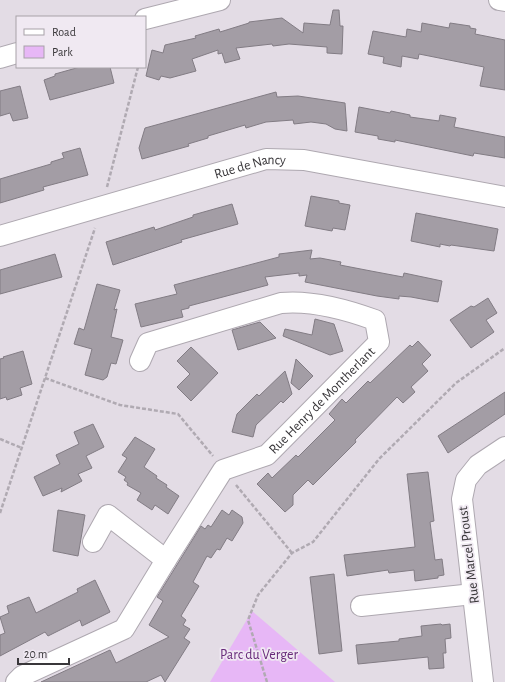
<svg xmlns="http://www.w3.org/2000/svg" width="505" height="682" font-family="'Alegreya Sans',sans-serif">
	<rect width="100%" height="100%" fill="#e3dce5"/>
	<path fill="#e7b7f6" d="M252,611L335,682H210Z"/>
	<g fill="#a39da5" stroke="#827c84">
		<path d="M333,10H339L340,26H343L342,54L327,53V47L289,44L273,46L272,44L236,48L240,59L225,63L222,53L218,54V50L192,59L196,71L170,78L161,76L159,80L146,76L152,50L163,53L165,45L196,38L195,36L219,29L220,32L249,23V22L282,18L303,33L304,23L330,25Z"/>
		<path d="M422,23L449,28L450,23L470,26V28L476,29L475,34L505,40V90L480,86L484,67L419,54L418,59L402,56L401,67L383,63L384,57L368,54L373,31L406,37L407,29L421,32Z"/>
		<path d="M80,67H110L114,83L50,100L44,80L55,76V74Z"/>
		<path d="M20,86L28,118L13,121L10,113L0,116V91Z"/>
		<path d="M276,92L277,97L298,96L345,103L347,131L335,129L326,124L311,122L294,124L293,120L266,122L246,128L245,125L208,136V138L188,144L189,146L142,159L139,148L145,128Z"/>
		<path d="M359,107L390,113L391,111L410,115V117L439,121L440,115L456,118L454,127L505,137V158L474,153L473,156L395,140V142L378,139V136L355,132Z"/>
		<path d="M80,148L88,175L43,187L44,190L0,203V179L51,164V162L64,158L62,153Z"/>
		<path d="M311,196L339,201V203L350,205L345,230L333,228L332,231L305,226Z"/>
		<path d="M232,204L238,224L181,240L182,242L113,265L106,242L154,227L155,230L193,217V215Z"/>
		<path d="M416,213L498,229L494,251L451,245L450,246L440,244V247L411,241Z"/>
		<path d="M312,250L310,259L320,258L341,262L340,265L371,271L403,277L404,273L442,281L438,302L411,297L399,296V299L377,296L305,282L307,275L299,276V273L265,277L268,285L189,306V308L181,310L183,317L141,327L135,304L177,294L174,285L279,257V254Z"/>
		<path d="M55,254L62,277L0,294V270Z"/>
		<path d="M97,284L120,290L114,310L117,309L111,337L123,340L116,364L111,363L107,377L103,380L85,375L92,349L74,344L79,328L84,330Z"/>
		<path d="M488,298L497,313L486,320L494,332L471,348L450,320L471,306L474,307Z"/>
		<path d="M315,319L334,324L343,351L330,355L283,336L285,329L312,335Z"/>
		<path d="M260,322L276,338L238,350L232,330Z"/>
		<path d="M418,341L431,355L422,364L428,371L411,387L415,392L403,403L397,397L355,440L356,442L313,485L308,480L293,495V505L285,512L257,484L268,473L272,478L296,455L298,457L335,420L329,414L342,399L346,403L368,381L370,383L410,345L412,347Z"/>
		<path d="M191,347L218,373L191,401L177,387L190,374L177,361Z"/>
		<path d="M23,351L32,384L20,388L22,395L7,400L6,397L0,399V359L4,358L3,357Z"/>
		<path d="M296,359L313,376L299,390L291,383Z"/>
		<path d="M285,371L292,394L283,403L281,401L256,425L253,437L232,432L237,414L257,394L259,396Z"/>
		<path d="M505,392V414L448,453L438,436Z"/>
		<path d="M93,424L104,447L86,456L92,468L78,474L82,481L61,492L62,488L43,496L34,477L60,464L56,455L79,444L74,432Z"/>
		<path d="M135,437L155,449L144,467L157,476L156,478L167,485L166,487L179,496L168,514L155,505L152,510L137,500L141,493L127,485L128,483L124,480L126,477L118,472L127,458L122,455Z"/>
		<path d="M428,472L434,521L430,522L435,560L442,559L444,575L438,576V578L415,581L414,570L389,573L388,570L347,576L344,555L415,547L407,474Z"/>
		<path d="M58,510L85,515L78,556L53,551Z"/>
		<path d="M222,510L229,515L232,510L242,517L243,523L232,541L227,538L220,550L217,549L211,558L207,556L193,582L199,586L181,616L186,620L183,625L190,629L184,638L190,642L165,682L161,675L146,682H41L110,650L116,663L169,637L149,625L163,601L157,597L201,526L205,529L208,525L211,527Z"/>
		<path d="M334,574L342,651L319,654L310,577Z"/>
		<path d="M95,580L110,612L82,626L80,620L48,636L45,632L0,656V635L5,633L0,617L9,613L7,606L29,597L36,613L78,592L77,589Z"/>
		<path d="M441,624L442,625L450,624L451,638L445,639L446,653H443L444,668L429,669L428,657L358,664L356,645L399,641V639L422,636L421,626Z"/>
	</g>
	<g fill="none" stroke-linecap="round" stroke-linejoin="round">
		<g stroke="#aea8b0" stroke-width="22">
			<g id="street">
				<path d="M499,0L505,1"/>
				<path d="M145,19L220,0"/>
				<path d="M0,58L17,53"/>
				<path id="s1" d="M0,236L266,159L304,160L505,197"/>
				<path d="M93,542L108,515L166,560"/>
				<path d="M361,606L473,594"/>
				<path id="s2" d="M16,682L22,676L124,629L166,560L223,470L267,455L379,342L375,320C345,309 312,300 281,303L148,343L140,361"/>
				<path d="M483,682L462,499L466,480L478,465L505,447"/>
			</g>
		</g>
		<g stroke="#b0aab2" stroke-width="2.5" stroke-dasharray="4 2" stroke-linecap="butt">
			<path d="M107,187L138,67"/>
			<path d="M45,378L120,405L178,414L213,456"/>
			<path d="M0,439L22,448"/>
			<path d="M236,485L292,553"/>
			<path d="M0,513L95,228"/>
			<path d="M267,682L248,620L258,595L292,553L313,542L379,459L456,383L505,348"/>
		</g>
		<use href="#street" stroke="#fff" stroke-width="20"/>
	</g>
	<g text-anchor="middle" stroke-width="3.5" stroke-linejoin="round" paint-order="stroke">
		<g font-size="14" fill="#39373a" stroke="#f0e9f2">
			<text dy="5" stroke="none"><textPath href="#s1" startOffset="260">Rue de Nancy</textPath></text>
			<text dy="5" stroke="none"><textPath href="#s2" startOffset="432">Rue Henry de Montherlant</textPath></text>
			<text transform="translate(468 555) rotate(-97)" y="5">Rue Marcel Proust</text>
		</g>
		<g font-size="14" fill="#682b7a" stroke="#f0e9f2">
			<text x="259" y="659">Parc du Verger</text>
		</g>
	</g>
	<rect x="16" y="16" width="130" height="52" fill="#f0e9f2" stroke="#a7a2a8"/>
	<rect x="24" y="29" width="20" height="6" fill="#ffffff" stroke="#a7a2a8"/>
	<text x="52" y="36" font-size="12" fill="#39373a">Road</text>
	<rect x="24" y="46" width="20" height="12" fill="#e7b7f6" stroke="#a7a2a8"/>
	<text x="52" y="56" font-size="12" fill="#39373a">Park</text>
	<path d="M18 658v6h51v-6" fill="none" stroke="#39373a" stroke-width="2"/>
	<text x="24" y="658" font-size="12" fill="#39373a" stroke="#f0e9f2" stroke-width="3" paint-order="stroke">20 m</text>
</svg>
